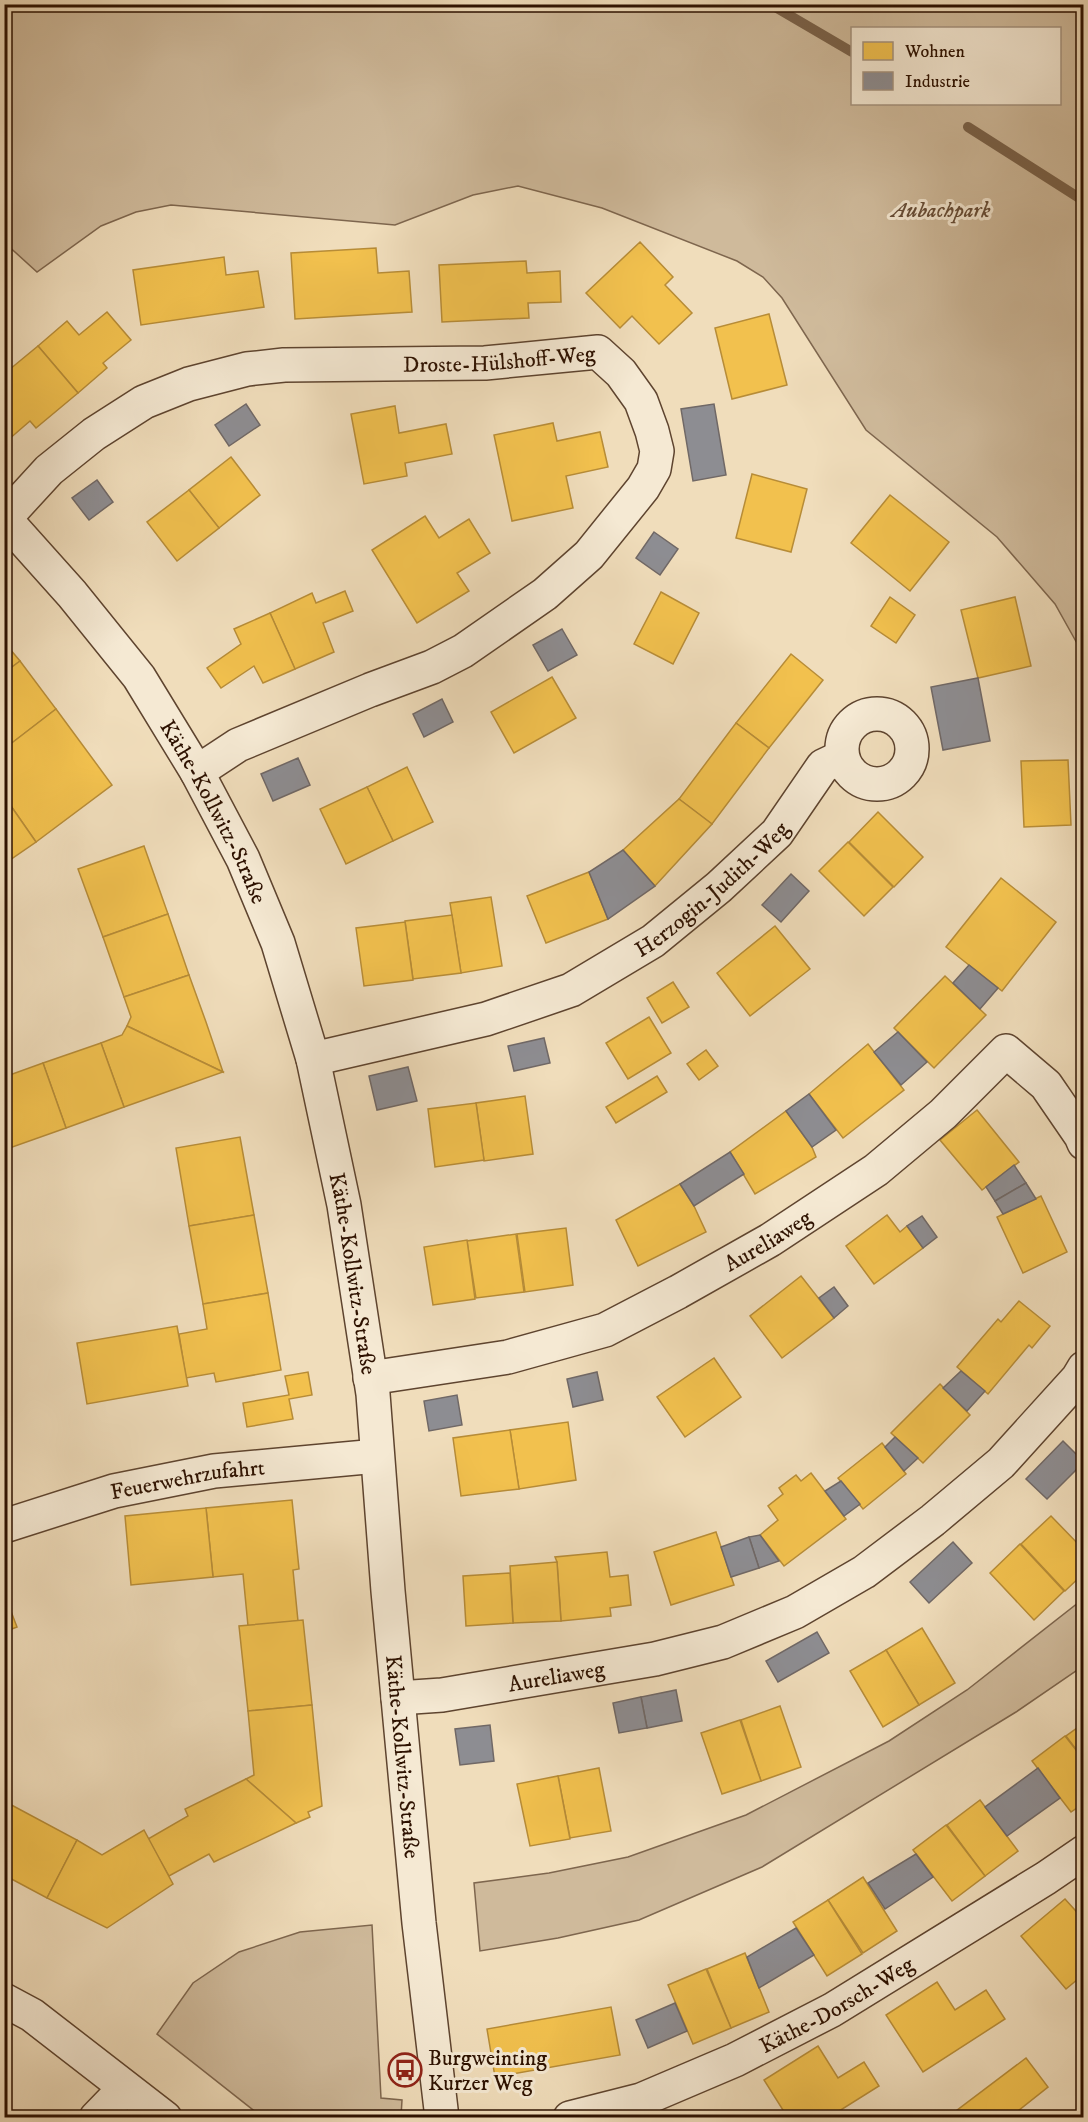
<svg xmlns="http://www.w3.org/2000/svg" width="1088" height="2122" font-family="'IM FELL DW Pica',serif">
	<rect width="100%" height="100%" fill="#f0ddbb"/>
	<filter id="stains"><feTurbulence type="fractalNoise" baseFrequency=".00333" numOctaves="4"/><feColorMatrix values="0 0 0 0 .2 0 0 0 0 .09 0 0 0 0 .02 0 0 0 .5 -.17"/></filter>
	<radialGradient id="worn" r=".72"><stop offset=".6" stop-color="#630" stop-opacity="0"/><stop offset="1" stop-color="#630" stop-opacity=".3"/></radialGradient>
	<g fill="#cfba9b" stroke="#7e664e" stroke-width="1.5" fill-rule="evenodd">
		<path d="M5,4L1083,5V654L1055,604L997,537L866,430L782,298L763,277L737,261L602,208L518,186L473,195L395,225L171,205L136,212L101,226L37,272L5,243ZM852,28H1060V104H852Z"/>
		<path d="M1083,1599V1666L1016,1712L762,1867L639,1920L558,1938L480,1951L474,1883L549,1873L628,1857L746,1815L889,1741L967,1690Z"/>
		<path d="M372,1925L381,2098L402,2100L401,2117H262L157,2034L193,1983L239,1952L300,1932Z"/>
	</g>
	<g fill="#f2c14e" stroke="#b78c37" stroke-width="1.5">
		<path d="M640,242L673,277L665,285L692,313L659,344L632,316L620,328L586,293Z"/>
		<path d="M376,248L378,273L409,271L412,312L295,319L291,253Z"/>
		<path d="M224,257L226,275L258,271L264,307L141,325L133,270Z"/>
		<path d="M526,261L527,273L560,271L561,302L528,303L529,318L442,322L439,265Z"/>
		<path d="M107,312L131,340L103,363L107,368L78,393L38,346L67,321L79,335Z"/>
		<path d="M769,314L787,385L732,399L715,328Z"/>
		<path d="M38,346L78,393L36,428L30,421L8,440L4,435V398L8,395L4,390V374Z"/>
		<path d="M395,406L399,433L446,424L452,454L405,463L407,476L364,484L351,414Z"/>
		<path d="M553,423L557,441L600,432L608,467L566,476L573,508L512,521L494,435Z"/>
		<path d="M231,457L260,495L219,528L189,490Z"/>
		<path d="M752,474L807,489L791,552L736,538Z"/>
		<path d="M189,490L219,528L177,561L147,522Z"/>
		<path d="M890,495L949,542L910,591L851,543Z"/>
		<path d="M425,516L439,538L469,519L490,553L457,573L469,591L417,623L372,550Z"/>
		<path d="M345,591L353,611L323,623L334,652L295,669L270,613L312,593L316,603Z"/>
		<path d="M661,592L699,613L673,664L634,644Z"/>
		<path d="M890,597L915,615L896,643L871,626Z"/>
		<path d="M1015,597L1031,666L978,678L961,610Z"/>
		<path d="M270,613L295,669L263,683L254,666L221,688L207,668L241,644L234,629Z"/>
		<path d="M4,642L20,661L4,673Z"/>
		<path d="M791,654L823,680L769,748L736,723Z"/>
		<path d="M20,661L56,709L4,749V673Z"/>
		<path d="M552,677L576,718L514,753L491,712Z"/>
		<path d="M56,709L112,785L36,842L4,796V749Z"/>
		<path d="M736,723L769,748L712,824L679,799Z"/>
		<path d="M1068,760L1071,825L1024,827L1021,761Z"/>
		<path d="M407,767L433,822L393,841L367,787Z"/>
		<path d="M367,787L393,841L346,864L320,809Z"/>
		<path d="M4,796L36,842L4,864Z"/>
		<path d="M679,799L712,824L655,886L623,850Z"/>
		<path d="M878,812L923,857L894,887L849,842Z"/>
		<path d="M848,842L893,887L864,916L819,871Z"/>
		<path d="M144,846L168,914L103,937L78,869Z"/>
		<path d="M589,872L608,919L546,943L527,896Z"/>
		<path d="M1001,878L1056,922L1002,991L946,947Z"/>
		<path d="M491,897L502,966L461,973L450,903Z"/>
		<path d="M168,914L189,975L124,997L103,937Z"/>
		<path d="M452,915L461,973L413,979L405,921Z"/>
		<path d="M405,922L413,980L364,986L356,928Z"/>
		<path d="M775,926L810,969L750,1016L717,973Z"/>
		<path d="M189,975L206,1022L223,1072L127,1026L131,1017L124,997Z"/>
		<path d="M945,976L986,1015L934,1068L894,1028Z"/>
		<path d="M673,982L689,1007L662,1023L647,998Z"/>
		<path d="M649,1017L671,1053L628,1079L606,1043Z"/>
		<path d="M127,1026L223,1072L124,1107L101,1043L122,1035Z"/>
		<path d="M101,1043L124,1107L66,1128L43,1063Z"/>
		<path d="M868,1044L904,1090L843,1138L809,1094Z"/>
		<path d="M706,1050L718,1066L699,1080L687,1064Z"/>
		<path d="M43,1063L66,1128L4,1150V1077Z"/>
		<path d="M657,1076L667,1092L616,1123L606,1107Z"/>
		<path d="M525,1096L533,1154L484,1161L476,1103Z"/>
		<path d="M476,1103L484,1160L435,1167L428,1109Z"/>
		<path d="M977,1110L1019,1162L982,1190L940,1140Z"/>
		<path d="M786,1111L812,1147L816,1157L755,1194L730,1152Z"/>
		<path d="M240,1137L254,1215L189,1226L176,1148Z"/>
		<path d="M680,1184L694,1206L706,1232L638,1266L616,1220Z"/>
		<path d="M1041,1196L1067,1252L1023,1273L997,1217Z"/>
		<path d="M254,1215L268,1293L203,1304L189,1226Z"/>
		<path d="M887,1215L900,1232L907,1226L923,1248L874,1284L846,1246Z"/>
		<path d="M566,1228L573,1285L525,1292L517,1234Z"/>
		<path d="M516,1234L524,1292L476,1298L467,1241Z"/>
		<path d="M467,1240L475,1299L433,1305L424,1247Z"/>
		<path d="M801,1276L834,1318L782,1358L750,1316Z"/>
		<path d="M268,1293L281,1370L216,1382L214,1373L186,1378L179,1334L207,1329L203,1304Z"/>
		<path d="M1019,1301L1050,1326L1032,1348L1029,1345L988,1394L957,1367L998,1319L1001,1322Z"/>
		<path d="M177,1326L188,1386L87,1404L77,1343Z"/>
		<path d="M714,1358L741,1397L685,1437L657,1397Z"/>
		<path d="M308,1372L312,1395L289,1399L293,1419L247,1427L243,1403L289,1395L285,1376Z"/>
		<path d="M940,1384L970,1415L923,1463L891,1433Z"/>
		<path d="M568,1422L576,1480L519,1489L510,1430Z"/>
		<path d="M510,1430L519,1489L461,1496L453,1438Z"/>
		<path d="M882,1443L906,1474L863,1509L838,1478Z"/>
		<path d="M811,1473L846,1519L784,1566L760,1535L778,1520L768,1506L783,1494L779,1488L796,1475L801,1481Z"/>
		<path d="M292,1500L299,1569L293,1570L298,1621L248,1626L243,1574L213,1577L206,1508Z"/>
		<path d="M206,1508L213,1577L131,1585L125,1516Z"/>
		<path d="M1051,1516L1084,1550V1573L1065,1591L1021,1544Z"/>
		<path d="M716,1532L734,1585L671,1605L654,1552Z"/>
		<path d="M1020,1544L1064,1591L1034,1620L990,1573Z"/>
		<path d="M607,1552L610,1577L628,1575L631,1605L610,1608L611,1616L561,1621L557,1562L555,1557Z"/>
		<path d="M557,1562L561,1621L513,1623L510,1566Z"/>
		<path d="M510,1573L513,1623L466,1626L463,1576Z"/>
		<path d="M4,1593L17,1627L4,1632Z"/>
		<path d="M303,1620L312,1705L248,1711L239,1626Z"/>
		<path d="M922,1628L955,1683L919,1705L886,1650Z"/>
		<path d="M886,1650L919,1705L883,1727L850,1671Z"/>
		<path d="M312,1705L322,1806L308,1812L310,1817L296,1823L246,1779L254,1775L248,1711Z"/>
		<path d="M780,1706L801,1767L761,1781L741,1720Z"/>
		<path d="M740,1720L761,1781L722,1794L701,1733Z"/>
		<path d="M1084,1723V1760L1066,1736Z"/>
		<path d="M1065,1736L1084,1760V1803L1071,1812L1032,1761Z"/>
		<path d="M599,1768L611,1831L570,1838L558,1776Z"/>
		<path d="M558,1776L570,1839L530,1846L517,1784Z"/>
		<path d="M246,1779L296,1823L214,1862L209,1854L169,1876L148,1839L188,1816L185,1809Z"/>
		<path d="M980,1800L1018,1851L985,1876L947,1825Z"/>
		<path d="M4,1801L77,1840L47,1898L4,1875Z"/>
		<path d="M946,1825L985,1876L952,1901L913,1850Z"/>
		<path d="M144,1830L173,1884L107,1928L47,1898L77,1840L102,1855Z"/>
		<path d="M863,1877L897,1931L863,1953L828,1900Z"/>
		<path d="M1065,1899L1084,1920V1974L1066,1989L1021,1936Z"/>
		<path d="M828,1900L862,1954L827,1976L793,1922Z"/>
		<path d="M745,1953L769,2012L731,2028L707,1969Z"/>
		<path d="M706,1969L731,2028L693,2044L668,1985Z"/>
		<path d="M937,1982L955,2010L986,1990L1005,2019L923,2072L886,2015Z"/>
		<path d="M611,2007L620,2055L495,2077L487,2029Z"/>
		<path d="M818,2046L838,2078L864,2062L879,2086L828,2118H788L764,2080Z"/>
		<path d="M1026,2058L1048,2087L1018,2111L1023,2118H955L952,2114Z"/>
	</g>
	<g fill="#8d8d92" stroke="#706866" stroke-width="1.5">
		<path d="M246,404L260,425L229,446L215,425Z"/>
		<path d="M714,404L726,475L693,481L681,409Z"/>
		<path d="M97,480L113,502L89,520L72,498Z"/>
		<path d="M654,532L678,549L660,575L636,558Z"/>
		<path d="M562,629L577,655L548,671L533,645Z"/>
		<path d="M978,678L990,741L943,750L931,687Z"/>
		<path d="M442,699L453,722L424,737L413,714Z"/>
		<path d="M298,758L310,785L273,801L261,774Z"/>
		<path d="M623,850L655,886L608,919L589,872Z"/>
		<path d="M791,874L809,891L781,922L762,905Z"/>
		<path d="M969,965L998,988L980,1009L953,983Z"/>
		<path d="M898,1032L927,1062L901,1085L874,1052Z"/>
		<path d="M544,1038L550,1063L514,1071L508,1046Z"/>
		<path d="M408,1067L417,1101L377,1110L369,1076Z"/>
		<path d="M809,1094L836,1130L812,1147L786,1111Z"/>
		<path d="M730,1152L744,1174L694,1206L680,1184Z"/>
		<path d="M1014,1165L1026,1183L995,1201L986,1187Z"/>
		<path d="M1026,1183L1036,1199L1003,1214L995,1201Z"/>
		<path d="M922,1216L937,1237L923,1248L907,1226Z"/>
		<path d="M834,1287L848,1306L834,1318L819,1298Z"/>
		<path d="M961,1371L985,1391L967,1411L943,1388Z"/>
		<path d="M597,1372L603,1400L573,1407L567,1379Z"/>
		<path d="M457,1395L462,1425L429,1431L424,1401Z"/>
		<path d="M895,1437L918,1458L904,1471L885,1447Z"/>
		<path d="M1063,1441L1084,1462L1047,1499L1026,1479Z"/>
		<path d="M841,1481L860,1504L844,1516L825,1491Z"/>
		<path d="M760,1535L779,1561L759,1568L749,1537Z"/>
		<path d="M749,1537L759,1568L731,1577L721,1547Z"/>
		<path d="M953,1542L972,1563L929,1603L910,1582Z"/>
		<path d="M817,1632L829,1653L778,1682L766,1661Z"/>
		<path d="M676,1690L682,1721L647,1728L641,1697Z"/>
		<path d="M641,1697L647,1728L619,1733L613,1703Z"/>
		<path d="M490,1725L494,1761L460,1765L455,1729Z"/>
		<path d="M1038,1768L1060,1798L1007,1836L985,1807Z"/>
		<path d="M916,1854L933,1877L885,1909L868,1883Z"/>
		<path d="M796,1928L814,1955L759,1988L747,1957Z"/>
		<path d="M675,2003L687,2031L648,2048L636,2020Z"/>
	</g>
	<g fill="none" stroke-linecap="round" stroke-linejoin="round">
		<g stroke="#7a624a" stroke-width="10">
			<path d="M770,4L852,52"/>
			<path d="M968,127L1084,201"/>
		</g>
		<g stroke="#5e442f" stroke-width="36">
			<g id="minor">
				<path id="s1" d="M4,518L72,594L139,677L197,772L243,859L278,943L313,1059L344,1205L373,1394L388,1591L419,1923L442,2118"/>
				<path id="s2" d="M5,518L49,470L94,434L144,402L189,384L247,369L284,365L485,363L598,352L621,373L641,401L652,431L657,451L654,469L643,488L589,555L545,594L463,651L432,667L370,690L238,745L197,772"/>
				<circle cx="877" cy="749" r="35"/>
				<path id="s3" d="M313,1059L486,1019L571,990L653,941L719,887L777,833L823,766L842,757"/>
				<path id="s4" d="M370,1378L508,1357L605,1330L678,1292L770,1240L876,1170L943,1114L1006,1051L1046,1085L1081,1136L1084,1143"/>
				<path id="s5" d="M4,1526L114,1491L214,1471L377,1456"/>
				<path id="s6" d="M398,1698L442,1695L655,1659L723,1642L795,1612L864,1572L933,1520L1001,1463L1078,1378L1084,1368"/>
				<path d="M4,2000L32,2015L165,2118"/>
				<path d="M96,2118L125,2088"/>
				<path id="s7" d="M570,2118L641,2100L735,2060L832,2010L1046,1878L1084,1852"/>
			</g>
		</g>
		<use href="#minor" stroke="#f5e9d3" stroke-width="33"/>
	</g>
	<defs>
		<g id="bus-ring" transform="scale(1.725)"><circle r="9.5" fill="#f5e9d3" stroke="#8f2418" stroke-width="1.5"/><path d="M-5-6H5V4H4V6H2V4H-2V6H-4V4H-5ZM-3.5-4V0h7V-4ZM-3.5 1.2v1.5H-2V1.2ZM2 1.2v1.5H3.5V1.2Z" fill="#8f2418"/></g>
	</defs>
	<g fill-rule="evenodd">
		<use href="#bus-ring" x="405" y="2070"/>
	</g>
	<g text-anchor="middle" stroke-width="6" stroke-linejoin="round" paint-order="stroke">
		<g font-size="22" font-style="italic" fill="#664c36" stroke="#f5e9d3">
			<text x="941" y="217">Aubachpark</text>
		</g>
		<g font-size="22" fill="#2d1100" stroke="#f5e9d3">
			<text dy="8" stroke="none"><textPath href="#s2" startOffset="543">Droste-Hülshoff-Weg</textPath></text>
			<text dy="8" stroke="none"><textPath href="#s1" startOffset="363">Käthe-Kollwitz-Straße</textPath></text>
			<text dy="8" stroke="none"><textPath href="#s3" startOffset="441">Herzogin-Judith-Weg</textPath></text>
			<text dy="8" stroke="none"><textPath href="#s4" startOffset="426">Aureliaweg</textPath></text>
			<text dy="8" stroke="none"><textPath href="#s1" startOffset="849">Käthe-Kollwitz-Straße</textPath></text>
			<text dy="8" stroke="none"><textPath href="#s5" startOffset="190">Feuerwehrzufahrt</textPath></text>
			<text dy="8" stroke="none"><textPath href="#s6" startOffset="160">Aureliaweg</textPath></text>
			<text dy="8" stroke="none"><textPath href="#s1" startOffset="1335">Käthe-Kollwitz-Straße</textPath></text>
			<text dy="8" stroke="none"><textPath href="#s7" startOffset="291">Käthe-Dorsch-Weg</textPath></text>
		</g>
		<g font-size="22" fill="#2d1100" stroke="#f5e9d3" text-anchor="start">
			<text x="428" y="2065">Burgweinting<tspan x="428" dy="25">Kurzer Weg</tspan></text>
		</g>
	</g>
	<rect width="1088" height="2122" fill="none" stroke="#f0ddbb" stroke-width="24"/>
	<rect x="6" y="6" width="1076" height="2110" fill="none" stroke="#2d1100" stroke-width="3"/>
	<rect x="12" y="12" width="1064" height="2098" fill="none" stroke="#2d1100" stroke-width="1.5"/>
	<rect x="851" y="27" width="210" height="78" fill="#f5e9d3" stroke="#a5937f" stroke-width="1.5"/>
	<rect x="863" y="42" width="30" height="18" fill="#f2c14e" stroke="#a5937f" stroke-width="1.5"/>
	<text x="905" y="57" font-size="18" fill="#2d1100">Wohnen</text>
	<rect x="863" y="72" width="30" height="18" fill="#8d8d92" stroke="#a5937f" stroke-width="1.5"/>
	<text x="905" y="87" font-size="18" fill="#2d1100">Industrie</text>
	<rect width="100%" height="100%" filter="url(#stains)"/>
	<rect width="100%" height="100%" fill="url(#worn)"/>
</svg>
